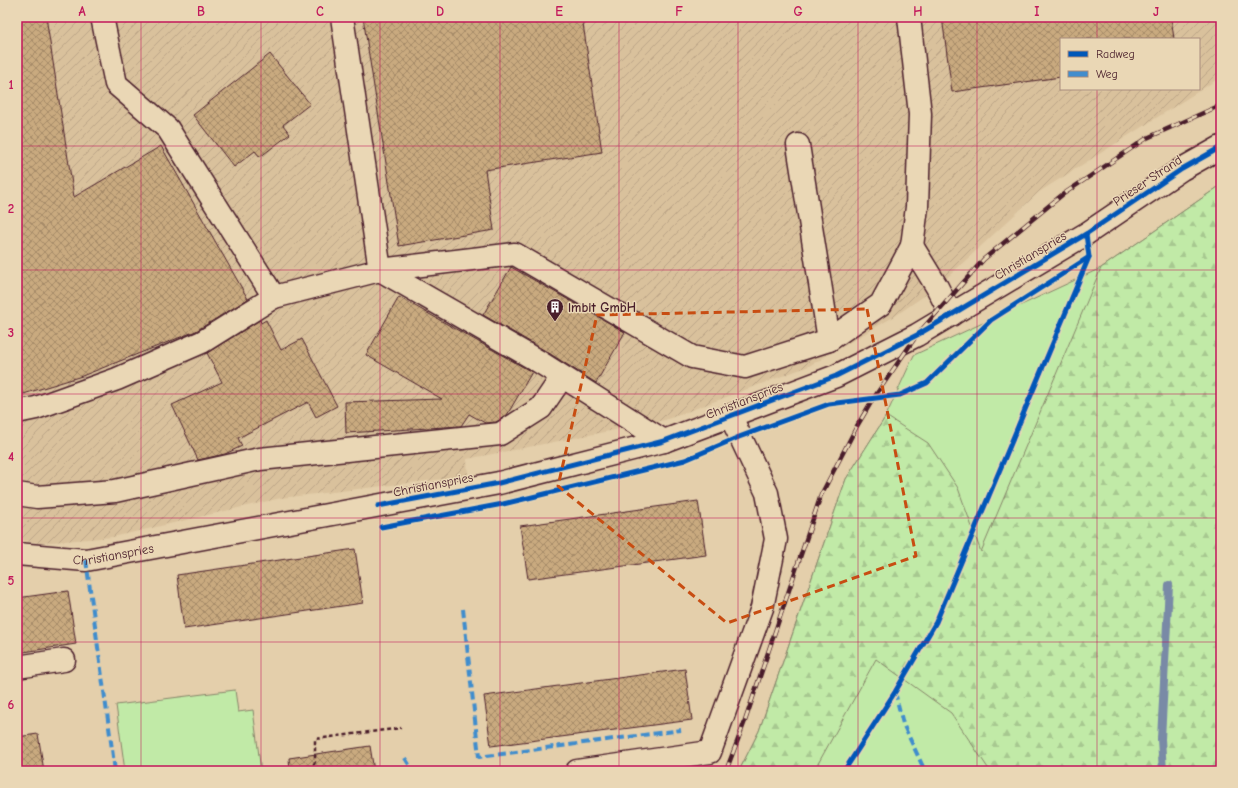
<svg xmlns="http://www.w3.org/2000/svg" width="1238" height="788" font-family="'Comic Neue',sans-serif">
	<defs>
		<pattern id="industrial-furrows" width="10" height="10" patternUnits="userSpaceOnUse"><rect width="10" height="10" fill="#d9c19c"/><path d="M-1 1l2-2M0 10L10 0M9 11l2-2" fill="none" stroke="#bca587"/></pattern>
		<pattern id="forest-firs" width="22" height="20" patternUnits="userSpaceOnUse"><rect width="22" height="20" fill="#c1eaa7"/><path d="M5 1l3.5 6h-7zM16 11l3.5 6h-7z" fill="#a7c890"/></pattern>
		<pattern id="building-cross-hatch" width="8" height="8" patternUnits="userSpaceOnUse"><rect width="8" height="8" fill="#c9aa7f"/><path d="M0 0l8 8M0 8l8-8" fill="none" stroke="#a58a68"/></pattern>
	</defs>
	<rect width="100%" height="100%" fill="#e4cfab"/>
	<filter id="ink" filterUnits="userSpaceOnUse"><feTurbulence type="fractalNoise" baseFrequency=".025" numOctaves="2"/><feDisplacementMap in="SourceGraphic" scale="8" xChannelSelector="R" yChannelSelector="G"/><feConvolveMatrix kernelMatrix="1 2 1 2 8 2 1 2 1" color-interpolation-filters="sRGB"/></filter>
	<g filter="url(#ink)">
		<path fill="url(#industrial-furrows)" fill-rule="evenodd" d="M17,17H1221V77L1039,192L937,287L895,316L809,366L665,420L467,459L468,476L281,498L113,537L40,543L17,540ZM1061,39H1199V89H1061Z"/>
		<g fill="#c1eaa7" stroke="#868469">
			<path d="M1221,185V771H739L759,731L846,479L886,416L914,355L1101,268Z"/>
			<path d="M235,690L238,712L253,710L261,771H125L116,705Z"/>
		</g>
		<path fill="url(#forest-firs)" stroke="#868469" d="M1221,185V771H990L951,713L876,659L814,771H739L759,731L846,479L886,416L928,443L958,488L981,552L1101,268Z"/>
		<g fill="none" stroke-linecap="round" stroke-linejoin="round">
			<path stroke="#798aa6" stroke-width="8" d="M1163,771L1161,739L1169,585"/>
		</g>
		<g fill="url(#building-cross-hatch)" stroke="#4a1f2b">
			<path d="M17,17H46L74,197L161,146L248,299L196,331L82,376L17,396Z"/>
			<path d="M363,17H582L602,152L485,170L494,230L399,246Z"/>
			<path d="M942,17H1171L1174,39H1061V77L952,92Z"/>
			<path d="M270,54L310,104L283,125L290,134L260,157L255,151L234,167L193,115Z"/>
			<path d="M511,267L625,332L596,383L544,350L483,315Z"/>
			<path d="M399,297L532,372L507,415L496,422L485,423L469,414L461,426L346,433L345,402L442,399L366,355Z"/>
			<path d="M260,320L261,323L266,320L281,350L302,339L337,406L316,417L308,402L238,438L242,446L225,454L198,460L172,405L222,382L207,353Z"/>
			<path d="M698,501L706,555L528,579L520,526Z"/>
			<path d="M355,549L363,603L184,629L177,575Z"/>
			<path d="M68,591L76,644L17,653V598Z"/>
			<path d="M685,669L692,720L491,746L484,696Z"/>
			<path d="M38,734L44,771H17V737Z"/>
			<path d="M370,746L374,771H290L289,758Z"/>
		</g>
		<g fill="none" stroke-linecap="round" stroke-linejoin="round">
			<g stroke="#4a1f2b" stroke-width="25">
				<g id="minor">
					<path d="M102,17L116,84L168,129L274,297L380,270L538,361L664,441"/>
					<path d="M342,17L380,270L515,254L692,357L745,367L829,340L881,304L912,246L937,287L951,315"/>
					<path d="M909,17L920,114L917,207L912,246"/>
					<path d="M798,145L829,340"/>
					<path d="M17,412L36,408L117,379L202,342L274,297"/>
					<path d="M17,494L37,497L115,491L260,459L500,434L541,408L562,377"/>
					<path id="s1" d="M17,554L86,560L499,483L664,441L836,376L917,335L1086,234L1182,169L1221,147"/>
					<path d="M17,667L64,660"/>
					<path d="M577,771L710,752L762,608L776,539L767,493L731,417"/>
				</g>
			</g>
			<path stroke="#4a1f2b" stroke-width="2.5" stroke-dasharray="4 3" stroke-linecap="butt" d="M310,771L315,762V739L401,728"/>
			<use href="#minor" stroke="#ead7b5" stroke-width="22"/>
			<g stroke="#4a1f2b" stroke-width="4.5">
				<path id="rail" d="M726,771L745,721L821,495L857,426L873,399L917,335L984,259L1062,195L1147,138L1221,105"/>
			</g>
			<use href="#rail" stroke="#ead7b5" stroke-width="3" stroke-dasharray="9" stroke-linecap="butt"/>
			<g stroke="#418dcd" stroke-width="4" stroke-dasharray="8 4" stroke-linecap="butt">
				<path d="M86,560L115,771"/>
				<path d="M463,609L479,757L681,730"/>
				<path d="M895,692L903,724L925,771"/>
				<path d="M405,758L413,771"/>
			</g>
			<g stroke="#ead7b5" stroke-width="8">
				<g id="cycleway">
					<path d="M378,506L499,483L664,441L836,376L917,335L951,315L1086,234L1182,169L1221,147"/>
					<path d="M381,527L503,504L685,460L739,437L829,404L900,395L927,383L991,320L1089,257"/>
					<path d="M844,771L895,692L936,622L1089,257L1086,234"/>
				</g>
			</g>
			<use href="#cycleway" stroke="#0057b8" stroke-width="5"/>
		</g>
	</g>
	<path fill="none" stroke="#c84d12" stroke-width="3" stroke-dasharray="8 5" stroke-linejoin="round" d="M867,309L916,556L727,623L558,486L597,315Z"/>
	<path fill="none" stroke="#c2185b" stroke-width="1" stroke-opacity="0.55" d="M141,17V771M261,17V771M380,17V771M500,17V771M619,17V771M738,17V771M858,17V771M977,17V771M1097,17V39M1097,89V771M17,146H1221M17,270H1221M17,394H1221M17,518H1221M17,642H1221"/>
	<defs>
		<g id="building-pin" transform="scale(0.9)"><path d="M0 17L-7.5 6A9.5 9.5 0 1 1 7.5 6Z" fill="#4a1f2b" stroke="#ead7b5"/><path d="M-4-6H4V6H1V3H-1V6H-4ZM-2.5-4.3h1.7v1.8h-1.7ZM.8-4.3h1.7v1.8H.8ZM-2.5-1h1.7V.8h-1.7ZM.8-1h1.7V.8H.8Z" fill="#fff"/></g>
	</defs>
	<g fill-rule="evenodd">
		<use href="#building-pin" x="555" y="307"/>
	</g>
	<g text-anchor="middle" stroke-width="3" stroke-linejoin="round" paint-order="stroke">
		<g font-size="13" fill="#4a1f2b" stroke="#ead7b5">
			<text transform="translate(1147 180) rotate(-34)" y="5">Prieser Strand</text>
			<text transform="translate(1030 255) rotate(-31)" y="5">Christianspries</text>
			<text transform="translate(744 400) rotate(-21)" y="5">Christianspries</text>
			<text transform="translate(433 484) rotate(-11)" y="5">Christianspries</text>
			<text dy="5" stroke="none"><textPath href="#s1" startOffset="97">Christianspries</textPath></text>
		</g>
		<g font-size="13" font-weight="bold" fill="#4a1f2b" stroke="#ead7b5" text-anchor="start">
			<text x="568" y="312">lmbit GmbH</text>
		</g>
	</g>
	<rect width="1238" height="788" fill="none" stroke="#ead7b5" stroke-width="44"/>
	<rect x="1060" y="38" width="140" height="52" fill="#ead7b5" stroke="#aa8d7e"/>
	<rect x="1068" y="51" width="20" height="6" fill="#0057b8" stroke="#aa8d7e"/>
	<text x="1096" y="58" font-size="12" fill="#4a1f2b">Radweg</text>
	<rect x="1068" y="71" width="20" height="6" fill="#418dcd" stroke="#aa8d7e"/>
	<text x="1096" y="78" font-size="12" fill="#4a1f2b">Weg</text>
	<rect x="22" y="22" width="1194" height="744" fill="none" stroke="#c2185b" stroke-width="1.5"/>
	<g font-size="13" text-anchor="middle" font-weight="bold" fill="#c2185b">
		<text x="82" y="16">A</text>
		<text x="201" y="16">B</text>
		<text x="320" y="16">C</text>
		<text x="440" y="16">D</text>
		<text x="559" y="16">E</text>
		<text x="679" y="16">F</text>
		<text x="798" y="16">G</text>
		<text x="918" y="16">H</text>
		<text x="1037" y="16">I</text>
		<text x="1156" y="16">J</text>
		<text x="11" y="89">1</text>
		<text x="11" y="213">2</text>
		<text x="11" y="337">3</text>
		<text x="11" y="461">4</text>
		<text x="11" y="585">5</text>
		<text x="11" y="709">6</text>
	</g>
</svg>
